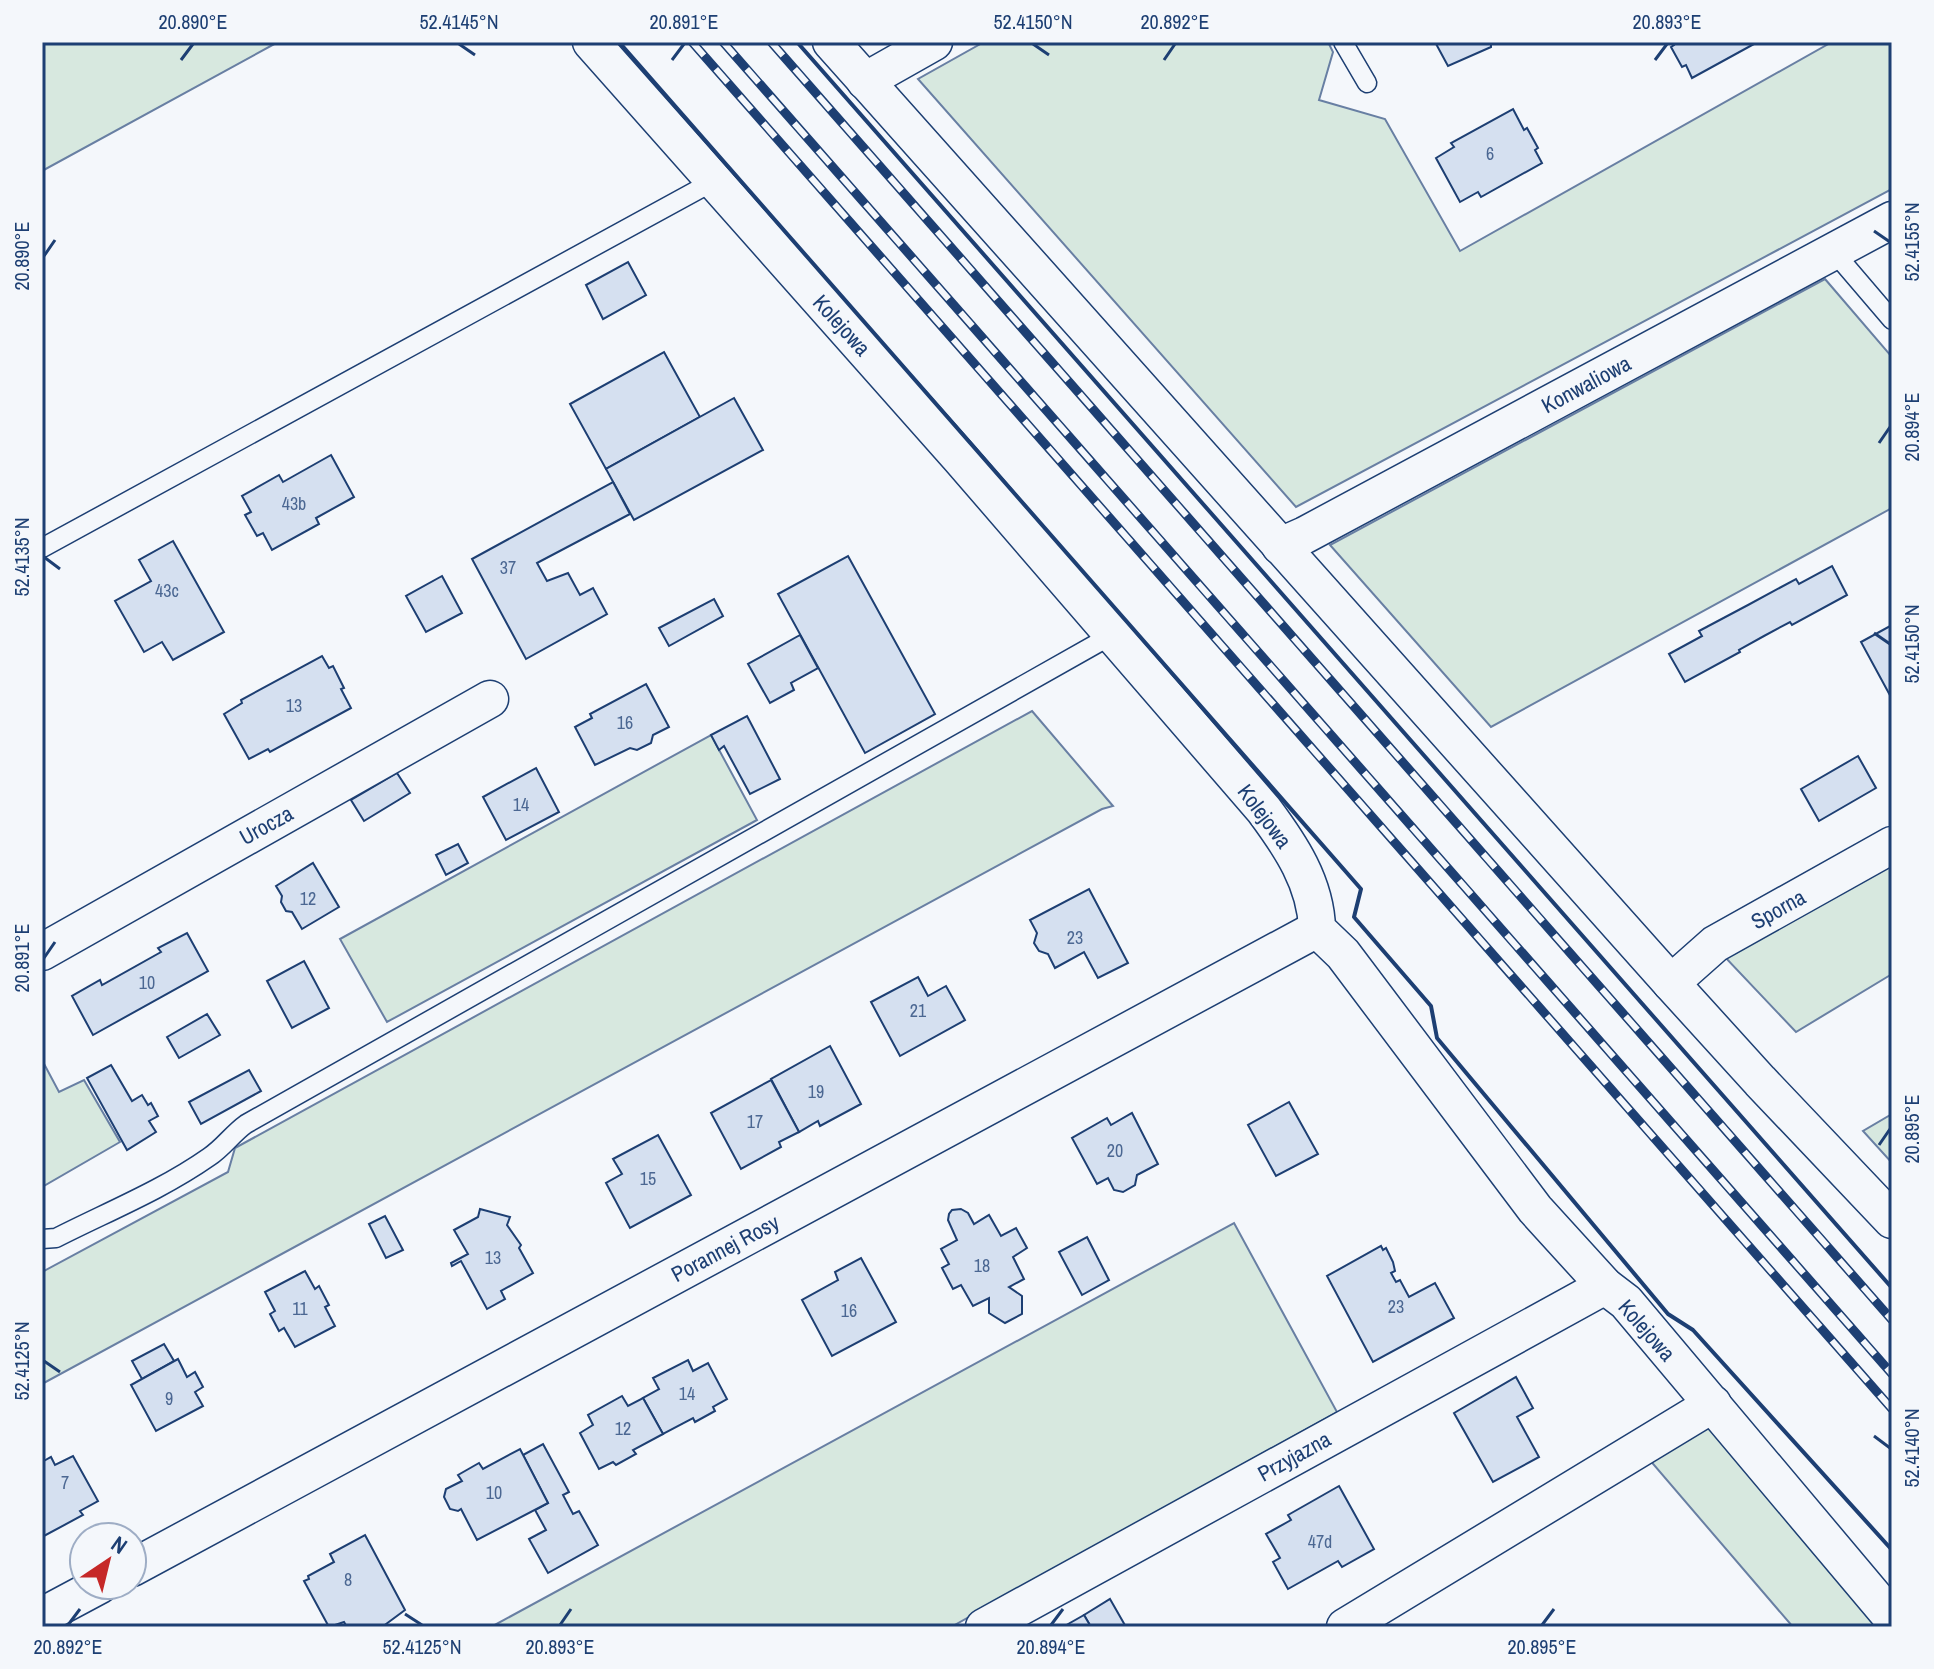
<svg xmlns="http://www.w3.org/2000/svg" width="1934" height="1669" font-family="'Archivo Narrow',sans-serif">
	<rect width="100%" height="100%" fill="#f4f7fb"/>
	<g fill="#d7e8df" stroke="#687fa3" stroke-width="2">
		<path d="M42,42H278L42,171Z"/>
		<path d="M984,42H1328L1333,52L1319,100L1385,119L1460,251L1832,42H1892V189L1296,507L918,79Z"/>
		<path d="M1825,279L1892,357V508L1491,727L1330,545Z"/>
		<path d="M1032,711L1113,806L1102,809L42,1384V1272L228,1172L235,1148Z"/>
		<path d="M711,735L757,820L387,1022L340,939Z"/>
		<path d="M1892,859V974L1796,1032L1723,955Z"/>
		<path d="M42,1060L59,1092L84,1080L120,1142L42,1187Z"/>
		<path d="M1892,1114V1163L1863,1131Z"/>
		<path d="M1234,1223L1337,1412L951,1627H491Z"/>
		<path d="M1707,1420L1879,1627H1793L1648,1458Z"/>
	</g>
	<g fill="#d5e0f0" stroke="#1d3f73" stroke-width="2">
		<path d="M1435,42H1491V47L1448,66Z"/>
		<path d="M1673,42H1753L1754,44L1692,78L1686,65L1682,67L1671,47L1674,45Z"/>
		<path d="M1513,109L1524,130L1527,128L1538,148L1535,150L1542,163L1481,197L1478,192L1460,202L1436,158L1454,147L1451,143Z"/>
		<path d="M628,262L646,295L603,319L586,285Z"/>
		<path d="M664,352L700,417L606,469L570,404Z"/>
		<path d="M734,398L763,450L634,520L606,469Z"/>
		<path d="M331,455L354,497L316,518L319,524L272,550L263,533L257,536L245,515L251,512L242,496L279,475L283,482Z"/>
		<path d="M613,482L630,514L537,563L547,581L568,573L580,595L593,588L607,614L526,659L472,559Z"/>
		<path d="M173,541L224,632L173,660L162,642L144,652L115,601L151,581L139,560Z"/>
		<path d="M848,556L935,714L865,753L778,594Z"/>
		<path d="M1832,566L1847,595L1792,625L1790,622L1764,636L1739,650L1740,652L1685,682L1669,654L1702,636L1699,631L1748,605L1796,579L1799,584Z"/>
		<path d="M442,576L462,613L426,632L406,596Z"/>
		<path d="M714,599L723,616L669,646L659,628Z"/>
		<path d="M1892,625V699L1861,642Z"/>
		<path d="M800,635L818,668L791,683L794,690L770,703L748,664Z"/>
		<path d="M322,656L329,668L333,666L344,688L341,689L351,708L270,752L268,749L249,759L224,714L242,703L241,700Z"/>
		<path d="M646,684L669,727L653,735L651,743L637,750L630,748L595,765L575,727L592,718L590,714Z"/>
		<path d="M747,716L780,779L750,794L724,746L719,750L711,735Z"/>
		<path d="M1858,756L1876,788L1819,821L1801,789Z"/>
		<path d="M536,768L559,812L506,840L483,797Z"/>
		<path d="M397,773L410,793L364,821L351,800Z"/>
		<path d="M458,844L468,863L446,875L436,855Z"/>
		<path d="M313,863L339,907L302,929L292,912L286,911L281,902L282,896L276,886Z"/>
		<path d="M1089,889L1128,963L1098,978L1084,952L1055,968L1048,954L1039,951L1034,943L1037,933L1030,920Z"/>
		<path d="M187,933L208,971L93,1035L72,996L100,980L102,985L161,952L158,948Z"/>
		<path d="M304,961L329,1008L292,1028L267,981Z"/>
		<path d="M918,977L928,996L946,986L965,1020L900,1056L871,1002Z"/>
		<path d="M207,1014L220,1035L179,1058L167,1037Z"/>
		<path d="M830,1046L861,1104L820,1126L818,1121L799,1132L771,1079Z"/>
		<path d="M111,1065L132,1101L142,1095L148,1105L151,1103L158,1116L149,1121L156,1132L127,1150L87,1078Z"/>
		<path d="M249,1070L261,1091L201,1124L189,1102Z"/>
		<path d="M771,1080L799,1132L779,1142L781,1147L741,1169L711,1113Z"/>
		<path d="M1289,1102L1318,1154L1276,1176L1248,1125Z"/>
		<path d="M1132,1113L1158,1164L1137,1175L1135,1185L1123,1192L1114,1190L1108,1178L1097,1184L1072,1138L1107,1118L1111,1125Z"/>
		<path d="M658,1135L691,1195L630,1228L606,1183L622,1174L613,1159Z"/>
		<path d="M480,1209L510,1217L507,1225L521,1245L519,1248L533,1273L501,1291L505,1299L487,1309L461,1261L452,1266L451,1263L468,1254L454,1230L478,1217Z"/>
		<path d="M961,1209L968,1213L974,1224L989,1215L1001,1236L1016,1228L1027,1248L1013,1257L1024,1279L1009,1287L1022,1296V1314L1005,1323L989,1313V1298L973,1306L961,1285L953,1289L942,1268L949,1264L941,1249L957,1240L948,1220L949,1214L952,1210Z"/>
		<path d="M385,1216L403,1250L386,1258L369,1224Z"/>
		<path d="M1087,1237L1109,1280L1082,1295L1059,1252Z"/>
		<path d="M1381,1246L1383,1250L1386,1248L1393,1262L1395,1271L1391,1273L1396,1282L1400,1280L1409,1297L1435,1283L1454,1318L1373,1362L1327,1276Z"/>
		<path d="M861,1258L896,1322L832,1356L802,1300L838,1280L835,1272Z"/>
		<path d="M305,1271L315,1289L319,1286L329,1305L325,1307L335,1326L295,1347L284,1328L279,1331L270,1314L275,1311L265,1292Z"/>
		<path d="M164,1344L174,1361L142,1379L132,1361Z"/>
		<path d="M178,1359L187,1377L195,1372L203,1387L195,1392L203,1406L156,1431L131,1385Z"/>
		<path d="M688,1360L693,1371L708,1363L727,1399L713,1407L715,1411L695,1422L693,1418L663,1434L643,1398L659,1389L653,1378Z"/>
		<path d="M1516,1377L1533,1408L1517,1417L1539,1457L1493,1482L1454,1413Z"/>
		<path d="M622,1396L628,1406L643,1398L663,1434L633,1450L636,1454L616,1465L613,1462L599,1469L580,1433L593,1425L588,1415Z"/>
		<path d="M543,1444L569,1492L563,1495L573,1514L579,1511L598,1545L548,1573L529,1539L546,1530L535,1510L548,1503L523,1455Z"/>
		<path d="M520,1449L548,1503L477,1540L461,1509L458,1511L450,1509L444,1497L446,1489L462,1481L458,1475L479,1463L483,1469Z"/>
		<path d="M73,1456L98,1501L80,1511L83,1515L42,1537V1462L51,1457L55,1465Z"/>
		<path d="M1339,1486L1374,1549L1342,1567L1338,1561L1288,1589L1273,1562L1280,1558L1266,1534L1291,1520L1288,1515Z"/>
		<path d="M365,1535L405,1610L382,1627H347L344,1622L329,1627L304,1581L309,1579L308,1576L334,1562L330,1554Z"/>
		<path d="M1110,1599L1126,1627H1091L1084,1615Z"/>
		<path d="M1084,1615L1091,1627H1063Z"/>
	</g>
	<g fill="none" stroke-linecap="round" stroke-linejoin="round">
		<g stroke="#1d3f73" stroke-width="21">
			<g id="lane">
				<path d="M1343,42L1367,83"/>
				<path d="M1833,251L1892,320"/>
				<path d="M42,548L714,181"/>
				<path d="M42,1239L56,1238C107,1212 162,1190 209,1157C223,1148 232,1134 246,1124L1112,635"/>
			</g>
		</g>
		<g stroke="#1d3f73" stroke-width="39">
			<g id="street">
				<path d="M591,42L960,458L1264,810C1290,845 1316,883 1317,929L1343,954L1535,1209L1605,1286L1626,1302L1892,1618"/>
				<path d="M831,42L1671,983L1760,1081L1892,1220"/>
				<path d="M865,81L934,42"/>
				<path d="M1280,546L1305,535L1892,220"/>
				<path d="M42,952L490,699"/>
				<path d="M1671,983L1715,944L1892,845"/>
				<path d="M132,1568L1317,929"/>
				<path d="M42,1616L100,1585"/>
				<path d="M984,1627L1605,1286"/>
				<path d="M1345,1627L1713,1404"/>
			</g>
		</g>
		<use href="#lane" stroke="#f4f7fb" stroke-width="18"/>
		<use href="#street" stroke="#f4f7fb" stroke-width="36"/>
		<g stroke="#1d3f73" stroke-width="9">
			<g id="rail">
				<path d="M692,42L1892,1409"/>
				<path d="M723,42L1892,1374"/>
				<path d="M771,42L1892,1320"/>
			</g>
		</g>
		<use href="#rail" stroke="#f4f7fb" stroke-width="6" stroke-dasharray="18" stroke-linecap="butt"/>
		<g stroke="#1d3f73" stroke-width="4">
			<path d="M619,42L1361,889L1354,917L1431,1006L1437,1038L1668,1314L1693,1330L1892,1550"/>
			<path d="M797,42L1892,1288"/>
		</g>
	</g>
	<path fill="none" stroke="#1d3f73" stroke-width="3" d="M459,44L475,55M1033,44L1049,55M181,60L193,44M672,60L684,44M1164,60L1175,44M1655,60L1667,44M1874,231L1890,242M44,256L55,240M1879,443L1890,427M44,557L60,569M1874,633L1890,644M44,958L55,942M1879,1145L1890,1129M44,1361L60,1372M1874,1436L1890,1448M405,1614L422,1625M68,1625L80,1609M560,1625L571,1609M1051,1625L1063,1609M1542,1625L1554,1609"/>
	<g text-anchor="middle" stroke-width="6" stroke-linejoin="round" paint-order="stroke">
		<g font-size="18" fill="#4b6792">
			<text x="1490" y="160">6</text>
			<text x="294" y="510">43b</text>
			<text x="508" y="574">37</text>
			<text x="167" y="597">43c</text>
			<text x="294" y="712">13</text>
			<text x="625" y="729">16</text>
			<text x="521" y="811">14</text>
			<text x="308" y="905">12</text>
			<text x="1075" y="944">23</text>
			<text x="147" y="989">10</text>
			<text x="918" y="1017">21</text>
			<text x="816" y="1098">19</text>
			<text x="755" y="1128">17</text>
			<text x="1115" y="1157">20</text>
			<text x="648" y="1185">15</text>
			<text x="493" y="1264">13</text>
			<text x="982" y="1272">18</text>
			<text x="1396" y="1313">23</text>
			<text x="300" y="1315">11</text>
			<text x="849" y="1317">16</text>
			<text x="687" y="1400">14</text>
			<text x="169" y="1405">9</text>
			<text x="623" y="1435">12</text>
			<text x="65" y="1489">7</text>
			<text x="494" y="1499">10</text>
			<text x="1320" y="1548">47d</text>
			<text x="348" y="1586">8</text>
		</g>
		<g font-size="22" fill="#1d3f73" stroke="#f4f7fb">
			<text transform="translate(842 325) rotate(48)" y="8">Kolejowa</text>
			<text transform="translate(1586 384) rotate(-28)" y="8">Konwaliowa</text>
			<text transform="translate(1265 816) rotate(53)" y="8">Kolejowa</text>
			<text transform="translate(266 825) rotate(-29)" y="8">Urocza</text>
			<text transform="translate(1778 909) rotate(-29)" y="8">Sporna</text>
			<text transform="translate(725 1248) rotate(-28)" y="8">Porannej Rosy</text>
			<text transform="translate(1647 1330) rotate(49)" y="8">Kolejowa</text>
			<text transform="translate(1294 1456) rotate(-29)" y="8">Przyjazna</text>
		</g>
	</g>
	<rect width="1934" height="1669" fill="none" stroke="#f4f7fb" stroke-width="88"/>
	<g transform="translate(108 1561) rotate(35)"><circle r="38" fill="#f4f7fb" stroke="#9eadc5" stroke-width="2"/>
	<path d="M0-6L14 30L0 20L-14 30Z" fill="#c62828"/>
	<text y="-12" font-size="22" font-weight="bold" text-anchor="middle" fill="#1d3f73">N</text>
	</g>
	<rect x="44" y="44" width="1846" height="1581" fill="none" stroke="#1d3f73" stroke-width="3"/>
	<g font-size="20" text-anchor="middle" fill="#1d3f73">
		<text x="193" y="29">20.890°E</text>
		<text x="459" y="29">52.4145°N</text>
		<text x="684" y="29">20.891°E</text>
		<text x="1033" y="29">52.4150°N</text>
		<text x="1175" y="29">20.892°E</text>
		<text x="1667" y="29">20.893°E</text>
		<text transform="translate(1912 242) rotate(-90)" y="7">52.4155°N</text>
		<text transform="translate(22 256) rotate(-90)" y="7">20.890°E</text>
		<text transform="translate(1912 427) rotate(-90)" y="7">20.894°E</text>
		<text transform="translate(22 557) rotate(-90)" y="7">52.4135°N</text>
		<text transform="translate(1912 644) rotate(-90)" y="7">52.4150°N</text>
		<text transform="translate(22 958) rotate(-90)" y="7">20.891°E</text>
		<text transform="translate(1912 1129) rotate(-90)" y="7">20.895°E</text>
		<text transform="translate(22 1361) rotate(-90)" y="7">52.4125°N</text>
		<text transform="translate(1912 1448) rotate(-90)" y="7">52.4140°N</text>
		<text x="68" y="1654">20.892°E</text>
		<text x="422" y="1654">52.4125°N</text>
		<text x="560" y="1654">20.893°E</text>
		<text x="1051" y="1654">20.894°E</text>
		<text x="1542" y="1654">20.895°E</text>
	</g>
</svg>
